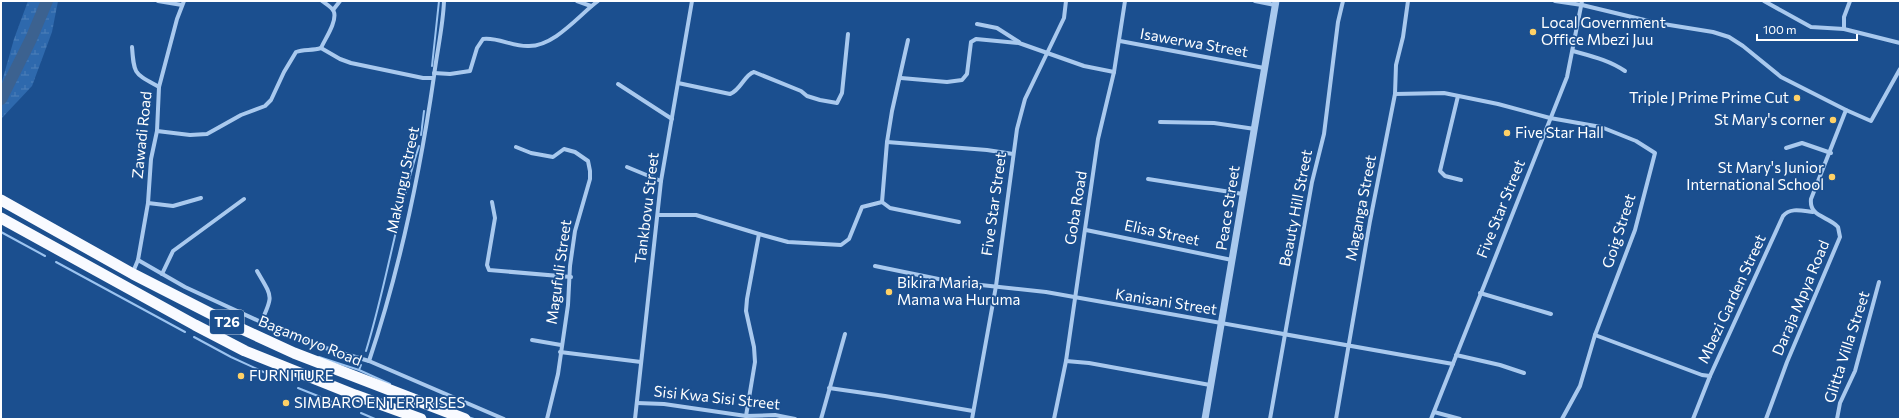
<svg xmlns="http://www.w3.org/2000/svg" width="1901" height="420" font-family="Commissioner,sans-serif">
	<defs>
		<pattern id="wetland-marsh" width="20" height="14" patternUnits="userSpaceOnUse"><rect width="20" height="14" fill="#2e69ad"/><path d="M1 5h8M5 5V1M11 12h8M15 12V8" fill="none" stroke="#4d80b9"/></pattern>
	</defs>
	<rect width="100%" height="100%" fill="#1b4f8f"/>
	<path fill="url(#wetland-marsh)" d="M28,1H58L52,32L32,86L1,119V85L14,39Z"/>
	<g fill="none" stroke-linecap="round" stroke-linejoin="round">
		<g stroke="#9cc4f0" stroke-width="2">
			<path d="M432,66L439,1"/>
			<path d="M421,135L424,111"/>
			<path d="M1,232L45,256"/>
			<path d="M56,262L185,332"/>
			<path d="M194,337L231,357L281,380"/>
			<path d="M366,351C387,283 397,213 419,146"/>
			<path d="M319,357L359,370L390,384"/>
			<path d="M359,370L361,365"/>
			<path d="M298,388L338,404"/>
			<path d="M361,413L375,419"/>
			<path d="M468,417L474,419"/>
		</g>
		<path stroke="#3c6290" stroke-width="12" d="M1,99L31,39L47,1"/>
		<g stroke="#a9c9ee" stroke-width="4">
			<path d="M158,1L182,5"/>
			<path d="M577,1L591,6"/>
			<path d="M1255,1L1275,5"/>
			<path d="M1555,1L1582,5L1657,23L1713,32L1729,37L1743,46L1781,77L1846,110L1811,199C1809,217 1828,216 1838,227L1840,237L1787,362L1766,419"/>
			<path d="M1764,1L1811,27L1844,29L1900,43"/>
			<path d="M333,10L340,1"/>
			<path d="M977,24L997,28L1019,42"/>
			<path d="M1844,29V17L1850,1"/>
			<path d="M908,40L892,111L887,142L882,202L890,208L959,222"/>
			<path d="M1120,41L1264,68"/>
			<path d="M132,47C134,75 134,73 159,87"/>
			<path d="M321,48L340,59L351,63L423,78H433"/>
			<path d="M1573,51C1591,56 1609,60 1625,71"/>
			<path d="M434,73L450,74L470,71L477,48L483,39C498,37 513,47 529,46C555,46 579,15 598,1"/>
			<path d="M901,78L947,82L962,80L967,74L971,42L976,39L1019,43L1084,66L1114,72"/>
			<path d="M678,83L730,94C741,90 744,75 754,72L801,91L807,96L820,100L837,103L842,93L848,34"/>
			<path d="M618,84L672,119"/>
			<path d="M1395,94L1444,93L1498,104L1550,118L1601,127L1636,141L1655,153L1635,230L1595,335L1580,386L1562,419"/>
			<path d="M1458,96L1440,171L1445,176L1461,180"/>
			<path d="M1846,110L1871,121L1900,69"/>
			<path d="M1160,122L1214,123L1255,129"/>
			<path d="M157,131L190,135L207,134L241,115L265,106L271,100L284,72L296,52C304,49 312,51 321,48C325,39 337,22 334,12C333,8 326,4 322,1"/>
			<path d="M887,142L987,150L1013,154"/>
			<path d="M516,147L531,153L553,157L564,149L575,152L588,161L590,171V179L575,231L570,266L568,305L558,374L547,419"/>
			<path d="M1786,148L1802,143L1831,153"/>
			<path d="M627,167L661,181"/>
			<path d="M1148,179L1243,194"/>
			<path d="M492,202L495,218L487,265L489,270L571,277"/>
			<path d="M148,203L173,206L201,198"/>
			<path d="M658,215H696L759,234L747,299L746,311L754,347L755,362L746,416"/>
			<path d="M1086,230L1232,260"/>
			<path d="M759,234L788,242L841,245L849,239L862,207L882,202"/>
			<path d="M138,260L185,287L261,322L319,346L369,361L504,419"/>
			<path d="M875,266L953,282L1046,292L1453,364"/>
			<path d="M257,271C272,297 274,295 261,322"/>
			<path d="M133,272L138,260L148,203L151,159L157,131L159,87L177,19L184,1"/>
			<path d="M162,274L173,251L244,199"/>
			<path d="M1480,293L1551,314"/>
			<path d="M1595,335L1702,375L1710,376L1783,216C1790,207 1803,211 1813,212"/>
			<path d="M532,340L561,345"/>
			<path d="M560,352L641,362"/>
			<path d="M1456,355L1500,365L1524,373"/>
			<path d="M369,361C400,269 420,173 434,76C437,51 443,27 444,1"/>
			<path d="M1066,361L1089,363L1210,385"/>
			<path d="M829,388L885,396L973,411"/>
			<path d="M637,403L664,404L746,416L775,415L795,419"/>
			<path d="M1434,412L1460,419"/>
			<path d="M635,419L661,181L692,1"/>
			<path d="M821,419L845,334"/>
			<path d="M972,419L996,286L1017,129L1025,99L1064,18L1066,1"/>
			<path d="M1054,419L1066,361L1098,139L1114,72L1125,1"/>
			<path d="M1270,419L1312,182L1324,134L1338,22L1343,1"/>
			<path d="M1336,419L1370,221L1395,94L1396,65L1403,37L1408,1"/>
			<path d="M1431,419L1567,77L1582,1"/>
			<path d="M1693,419L1710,376"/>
			<path d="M1837,419L1840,403L1855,371L1879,282"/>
		</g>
		<path stroke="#a9c9ee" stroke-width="7" d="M1205,419L1276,1"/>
		<g stroke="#f8faff" stroke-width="11">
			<path d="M1,200L133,274L231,324L294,353L465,419"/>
			<path d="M1,218L195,325L245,351L355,395L421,419"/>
		</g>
	</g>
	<g fill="#ffd166" stroke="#1b4f8f" stroke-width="1.5">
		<circle cx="1533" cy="32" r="4"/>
		<circle cx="1797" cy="98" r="4"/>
		<circle cx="1833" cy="120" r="4"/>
		<circle cx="1507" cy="133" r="4"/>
		<circle cx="1832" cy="177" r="4"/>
		<circle cx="889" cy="292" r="4"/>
		<circle cx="241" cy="376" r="4"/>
		<circle cx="286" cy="403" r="4"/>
	</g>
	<g text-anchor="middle" stroke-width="3.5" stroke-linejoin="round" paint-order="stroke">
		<rect fill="#1b4f8f" stroke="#bbcadd" stroke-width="1" x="210" y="310" width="34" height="24" rx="3"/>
		<g font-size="14" font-weight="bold" fill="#fff">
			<text x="227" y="327">T26</text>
		</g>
		<g font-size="15" fill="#fff" stroke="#1b4f8f" text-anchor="start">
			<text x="1541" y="28">Local Government<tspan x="1541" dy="17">Office Mbezi Juu</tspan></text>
			<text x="1789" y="103" text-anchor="end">Triple J Prime Prime Cut</text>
			<text x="1825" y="125" text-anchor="end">St Mary's corner</text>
			<text x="1515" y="138">Five Star Hall</text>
			<text x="1824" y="173" text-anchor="end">St Mary's Junior<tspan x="1824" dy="17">International School</tspan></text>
			<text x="897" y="288">Bikira Maria,<tspan x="897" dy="17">Mama wa Huruma</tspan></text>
			<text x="249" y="381">FURNITURE</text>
			<text x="294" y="408">SIMBARO ENTERPRISES</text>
		</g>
		<g font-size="15" fill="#fff" stroke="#1b4f8f">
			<text transform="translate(1194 43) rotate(10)" y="5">Isawerwa Street</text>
			<text transform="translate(142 135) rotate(-84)" y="5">Zawadi Road</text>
			<text transform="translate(403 180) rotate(-78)" y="5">Makungu Street</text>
			<text transform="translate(994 204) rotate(-82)" y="5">Five Star Street</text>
			<text transform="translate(647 208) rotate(-83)" y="5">Tankbovu Street</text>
			<text transform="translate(1076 208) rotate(-81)" y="5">Goba Road</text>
			<text transform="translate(1228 208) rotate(-81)" y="5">Peace Street</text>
			<text transform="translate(1296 208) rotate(-79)" y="5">Beauty Hill Street</text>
			<text transform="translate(1361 208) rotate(-79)" y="5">Maganga Street</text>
			<text transform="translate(1501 209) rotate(-68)" y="5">Five Star Street</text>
			<text transform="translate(1619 231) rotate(-72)" y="5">Goig Street</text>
			<text transform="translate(1162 233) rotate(12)" y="5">Elisa Street</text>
			<text transform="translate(559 272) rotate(-82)" y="5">Magufuli Street</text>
			<text transform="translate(1801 298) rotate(-67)" y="5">Daraja Mpya Road</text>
			<text transform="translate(1732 299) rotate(-65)" y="5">Mbezi Garden Street</text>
			<text transform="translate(1166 302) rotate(9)" y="5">Kanisani Street</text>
			<text transform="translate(310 341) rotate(22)" y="5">Bagamoyo Road</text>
			<text transform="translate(1847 347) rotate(-72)" y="5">Glitta Villa Street</text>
			<text transform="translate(717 398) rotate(6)" y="5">Sisi Kwa Sisi Street</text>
		</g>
	</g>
	<rect width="1901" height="420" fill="none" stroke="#ffffff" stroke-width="4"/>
	<path d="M1757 34v6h100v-6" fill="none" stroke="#ffffff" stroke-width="2"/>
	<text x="1763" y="34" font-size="12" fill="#ffffff" stroke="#1b4f8f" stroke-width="3" paint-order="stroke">100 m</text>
</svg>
